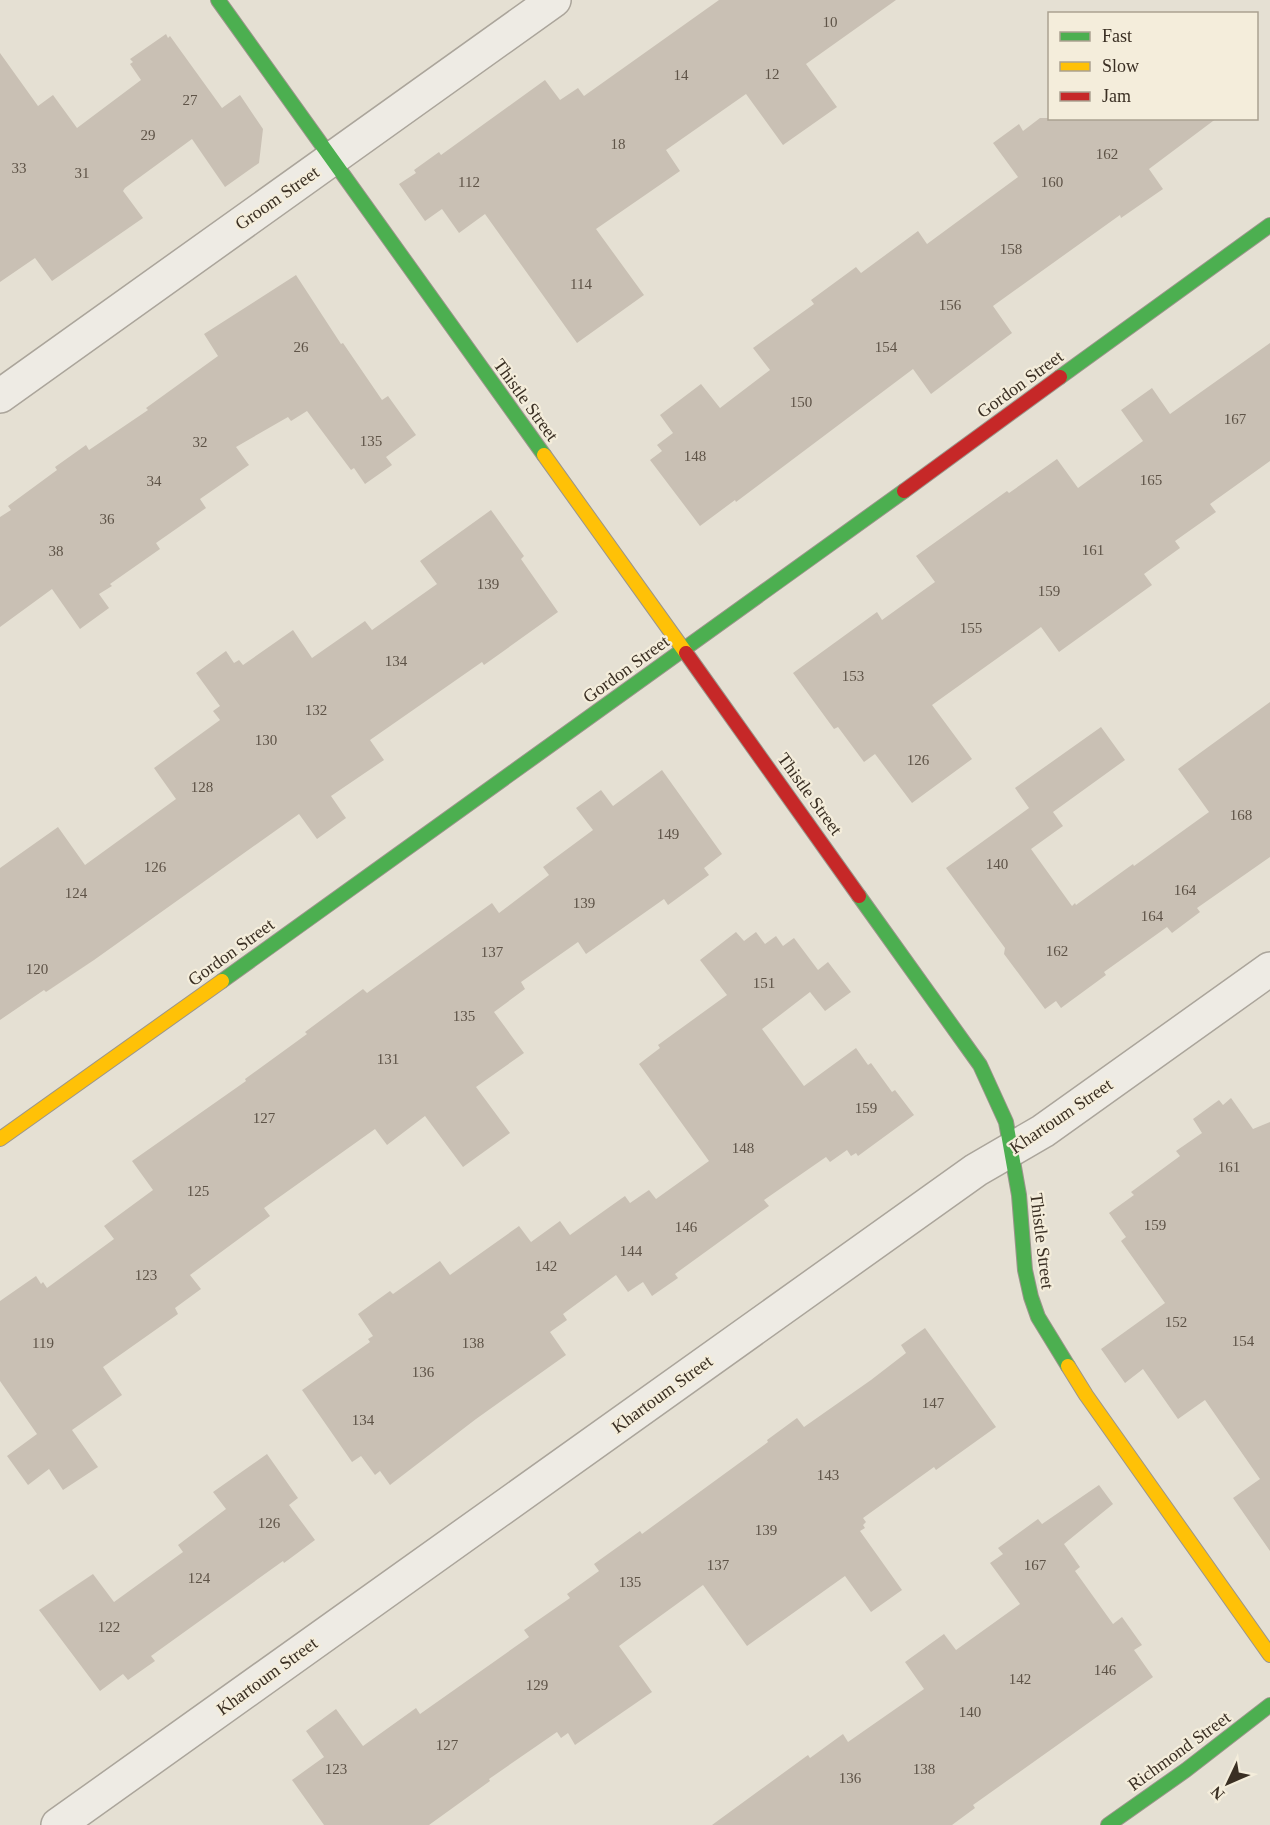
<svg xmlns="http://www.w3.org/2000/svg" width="1270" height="1825" font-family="Georgia,serif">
	<rect width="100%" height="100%" fill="#e5e0d3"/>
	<g fill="#c9c0b4">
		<path d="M719,0H896L806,64L837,107L783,145L746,94L666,150L680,171L596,229L644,295L577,343L485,214L459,233L442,209L425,221L399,184L416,173L414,170L439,152L441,155L545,80L560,100L578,88L584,96Z"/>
		<path d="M166,34L168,38L170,36L222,108L240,95L263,129L259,163L225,187L192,139L125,188L123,191L143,218L52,281L35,258L0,282V53L38,106L53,95L77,128L141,80L130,64L133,62L130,59Z"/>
		<path d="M1040,118H1217L1149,169L1163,189L1121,218L1120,215L993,306L1012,333L931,394L913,369L736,502L735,500L700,526L650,460L662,451L657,445L673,433L660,415L701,384L720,408L770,370L753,348L814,304L811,300L856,267L861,273L918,231L927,244L1018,177L993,143L1019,124L1023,131Z"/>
		<path d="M296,275L341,344L343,343L382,400L388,396L416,435L386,457L392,465L365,484L354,468L351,470L307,411L291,421L288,417L236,447L249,465L200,499L206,508L156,543L160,549L110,584L112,586L99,594L109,608L80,629L52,589L0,627V517L11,510L8,506L57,470L55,467L86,445L89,450L148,410L146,408L218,356L204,334Z"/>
		<path d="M1270,343V461L1210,504L1216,512L1175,541L1180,548L1144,574L1152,585L1059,652L1041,627L932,705L972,759L912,803L875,754L864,762L838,727L834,729L793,673L877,612L882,620L935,582L916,556L1007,491L1009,493L1057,459L1078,488L1143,441L1121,410L1152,388L1170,414Z"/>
		<path d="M491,510L524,556L521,559L558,612L484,665L482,662L370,740L384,760L331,796L346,818L317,839L299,814L94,960L46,992L44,990L0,1020V868L58,827L85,865L176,799L154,768L220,720L213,711L220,706L196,673L226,651L234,663L239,660L243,665L293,630L312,658L365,621L372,630L437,584L420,561Z"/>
		<path d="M1270,702V857L1197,908L1200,912L1172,933L1167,927L1104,972L1106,975L1061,1008L1056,1001L1045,1009L1004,954L1005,948L946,868L1029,808L1015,788L1101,727L1125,760L1053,812L1063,826L1031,849L1072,906L1075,903L1076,905L1133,864L1134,866L1209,812L1178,769Z"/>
		<path d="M662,770L722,854L704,868L709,875L668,905L664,899L586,954L578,942L521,982L525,989L494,1012L524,1053L476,1087L510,1133L463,1167L425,1116L387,1145L375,1129L264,1208L270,1216L190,1275L201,1289L175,1308L178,1314L103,1367L122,1395L72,1430L98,1467L63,1490L49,1469L28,1485L7,1456L37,1434L0,1381V1301L36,1276L41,1284L43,1282L47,1288L114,1239L104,1226L153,1190L132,1161L246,1081L245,1079L307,1034L305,1032L363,989L367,993L492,903L499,913L549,875L543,867L593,830L576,808L601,790L613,806Z"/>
		<path d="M736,932L744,941L756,932L765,944L776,936L783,946L794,938L818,970L828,962L851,992L825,1011L810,992L762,1029L804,1086L856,1048L868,1065L871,1063L892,1092L895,1090L914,1115L858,1156L856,1153L851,1156L847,1150L830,1162L826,1157L764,1200L769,1206L675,1274L678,1278L652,1296L643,1282L628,1292L616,1275L563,1314L567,1320L550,1332L566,1355L476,1419L390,1485L380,1471L375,1475L361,1456L352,1462L302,1390L370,1342L368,1339L373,1336L358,1314L390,1291L393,1294L440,1261L450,1275L519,1226L531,1242L560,1221L570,1235L625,1196L630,1203L649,1190L656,1199L709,1161L639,1064L660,1048L658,1045L727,995L700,960Z"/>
		<path d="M1231,1098L1253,1129L1270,1122V1551L1233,1498L1260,1479L1205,1400L1178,1419L1143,1369L1125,1383L1101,1349L1165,1303L1121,1241L1126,1237L1109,1213L1134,1195L1131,1192L1180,1156L1176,1151L1202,1133L1193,1119L1219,1100L1223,1105Z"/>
		<path d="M925,1328L996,1427L936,1470L934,1467L863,1518L866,1522L863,1525L865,1528L860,1531L902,1590L871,1612L845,1576L747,1646L703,1585L619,1646L652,1692L575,1745L568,1733L561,1738L557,1732L489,1779L490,1781L429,1825H324L292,1780L324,1757L306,1731L336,1709L363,1746L416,1708L420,1714L529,1637L524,1630L570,1598L567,1594L599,1571L594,1564L640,1531L642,1534L768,1442L767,1440L797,1418L804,1427L871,1380L906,1353L901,1345Z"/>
		<path d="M267,1454L298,1498L289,1505L315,1540L284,1563L283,1561L151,1656L155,1661L128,1680L123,1674L100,1691L39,1610L93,1574L114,1602L183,1552L178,1545L226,1509L213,1492Z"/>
		<path d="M1099,1485L1113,1504L1064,1544L1080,1567L1075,1571L1113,1624L1122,1617L1142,1645L1134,1650L1153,1677L973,1805L975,1808L952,1825H712L808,1755L810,1758L843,1734L848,1742L924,1689L905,1662L944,1634L956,1650L1020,1604L990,1563L1003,1554L998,1548L1038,1519L1042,1524Z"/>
	</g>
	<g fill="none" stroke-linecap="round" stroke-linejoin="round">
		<g stroke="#aba59b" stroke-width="36">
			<g id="street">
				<path d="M0,396L554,0"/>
				<path d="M58,1825L976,1170L1043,1131L1270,969"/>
			</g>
		</g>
		<g stroke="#9b958b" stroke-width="16">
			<g id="fast">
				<path d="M218,0L544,455"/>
				<path d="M1060,377L1270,225"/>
				<path d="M859,896L980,1065L1006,1122L1019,1195L1025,1270L1031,1297L1038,1317L1068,1366"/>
				<path d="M222,981L904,491"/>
				<path d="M1108,1825L1186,1770L1270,1705"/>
			</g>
		</g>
		<g stroke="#9b958b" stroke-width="16">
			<g id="slow">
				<path d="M544,455L686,653"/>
				<path d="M0,1139L222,981"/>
				<path d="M1068,1366L1086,1395L1270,1655"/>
			</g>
		</g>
		<g stroke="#9b958b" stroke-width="16">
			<g id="jam">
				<path d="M904,491L1060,377"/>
				<path d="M686,653L859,896"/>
			</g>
		</g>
		<use href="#street" stroke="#eeebe4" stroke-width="33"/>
		<use href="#fast" stroke="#4caf50" stroke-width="14"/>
		<use href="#slow" stroke="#ffc107" stroke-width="14"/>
		<use href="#jam" stroke="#c62828" stroke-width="14"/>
	</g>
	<g text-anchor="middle" stroke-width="4.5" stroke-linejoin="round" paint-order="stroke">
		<g font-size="15" fill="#5e5347">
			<text x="830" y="27">10</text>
			<text x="772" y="79">12</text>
			<text x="681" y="80">14</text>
			<text x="190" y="105">27</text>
			<text x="148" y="140">29</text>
			<text x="618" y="149">18</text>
			<text x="1107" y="159">162</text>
			<text x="19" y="173">33</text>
			<text x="82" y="178">31</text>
			<text x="469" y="187">112</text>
			<text x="1052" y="187">160</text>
			<text x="1011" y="254">158</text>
			<text x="581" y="289">114</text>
			<text x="950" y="310">156</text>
			<text x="301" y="352">26</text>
			<text x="886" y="352">154</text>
			<text x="801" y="407">150</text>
			<text x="1235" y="424">167</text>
			<text x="371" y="446">135</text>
			<text x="200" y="447">32</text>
			<text x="695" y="461">148</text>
			<text x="1151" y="485">165</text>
			<text x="154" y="486">34</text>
			<text x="107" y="524">36</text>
			<text x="1093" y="555">161</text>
			<text x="56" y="556">38</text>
			<text x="488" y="589">139</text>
			<text x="1049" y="596">159</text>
			<text x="971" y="633">155</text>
			<text x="396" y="666">134</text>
			<text x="853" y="681">153</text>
			<text x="316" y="715">132</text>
			<text x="266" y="745">130</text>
			<text x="918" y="765">126</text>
			<text x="202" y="792">128</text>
			<text x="1241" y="820">168</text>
			<text x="668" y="839">149</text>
			<text x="997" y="869">140</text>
			<text x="155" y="872">126</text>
			<text x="1185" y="895">164</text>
			<text x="76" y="898">124</text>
			<text x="584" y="908">139</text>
			<text x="1152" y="921">164</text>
			<text x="1057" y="956">162</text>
			<text x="492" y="957">137</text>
			<text x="37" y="974">120</text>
			<text x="764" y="988">151</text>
			<text x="464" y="1021">135</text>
			<text x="388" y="1064">131</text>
			<text x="866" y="1113">159</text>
			<text x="264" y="1123">127</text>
			<text x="743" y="1153">148</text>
			<text x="1229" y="1172">161</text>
			<text x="198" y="1196">125</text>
			<text x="1155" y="1230">159</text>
			<text x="686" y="1232">146</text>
			<text x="631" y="1256">144</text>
			<text x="546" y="1271">142</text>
			<text x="146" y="1280">123</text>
			<text x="1176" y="1327">152</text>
			<text x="1243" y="1346">154</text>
			<text x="43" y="1348">119</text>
			<text x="473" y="1348">138</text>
			<text x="423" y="1377">136</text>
			<text x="933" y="1408">147</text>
			<text x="363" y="1425">134</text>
			<text x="828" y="1480">143</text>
			<text x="269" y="1528">126</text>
			<text x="766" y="1535">139</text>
			<text x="718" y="1570">137</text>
			<text x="1035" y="1570">167</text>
			<text x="199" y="1583">124</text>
			<text x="630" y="1587">135</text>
			<text x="109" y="1632">122</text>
			<text x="1105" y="1675">146</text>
			<text x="1020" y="1684">142</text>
			<text x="537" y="1690">129</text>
			<text x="970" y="1717">140</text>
			<text x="447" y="1750">127</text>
			<text x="336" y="1774">123</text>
			<text x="924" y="1774">138</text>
			<text x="850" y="1783">136</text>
		</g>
		<g font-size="18" fill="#3a2f23" stroke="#f4eddb">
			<text transform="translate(277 198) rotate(-35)" y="6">Groom Street</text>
			<text transform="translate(1020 384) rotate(-36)" y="6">Gordon Street</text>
			<text transform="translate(526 400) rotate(54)" y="6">Thistle Street</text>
			<text transform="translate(626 669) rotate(-36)" y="6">Gordon Street</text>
			<text transform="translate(810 794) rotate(54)" y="6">Thistle Street</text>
			<text transform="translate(231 952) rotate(-36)" y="6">Gordon Street</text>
			<text transform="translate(1061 1116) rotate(-34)" y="6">Khartoum Street</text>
			<text transform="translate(1042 1241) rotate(83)" y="6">Thistle Street</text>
			<text transform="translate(662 1394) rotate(-36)" y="6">Khartoum Street</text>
			<text transform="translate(267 1676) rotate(-36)" y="6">Khartoum Street</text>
			<text transform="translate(1179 1751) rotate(-36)" y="6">Richmond Street</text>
		</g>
	</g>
	<rect x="1048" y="12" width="210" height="108" fill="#f4eddb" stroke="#aaa191" stroke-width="1.5"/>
	<rect x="1060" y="32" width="30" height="9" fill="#4caf50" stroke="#aaa191" stroke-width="1.5"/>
	<text x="1102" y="42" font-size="18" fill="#3a2f23">Fast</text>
	<rect x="1060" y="62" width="30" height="9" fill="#ffc107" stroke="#aaa191" stroke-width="1.5"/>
	<text x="1102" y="72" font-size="18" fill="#3a2f23">Slow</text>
	<rect x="1060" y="92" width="30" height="9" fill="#c62828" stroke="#aaa191" stroke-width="1.5"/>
	<text x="1102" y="102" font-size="18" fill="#3a2f23">Jam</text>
	<g transform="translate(1228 1783) rotate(226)" stroke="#f4eddb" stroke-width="4.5" paint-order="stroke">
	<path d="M0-4.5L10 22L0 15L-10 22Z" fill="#3a2f23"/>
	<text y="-9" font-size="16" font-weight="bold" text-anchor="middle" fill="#3a2f23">N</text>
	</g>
</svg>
